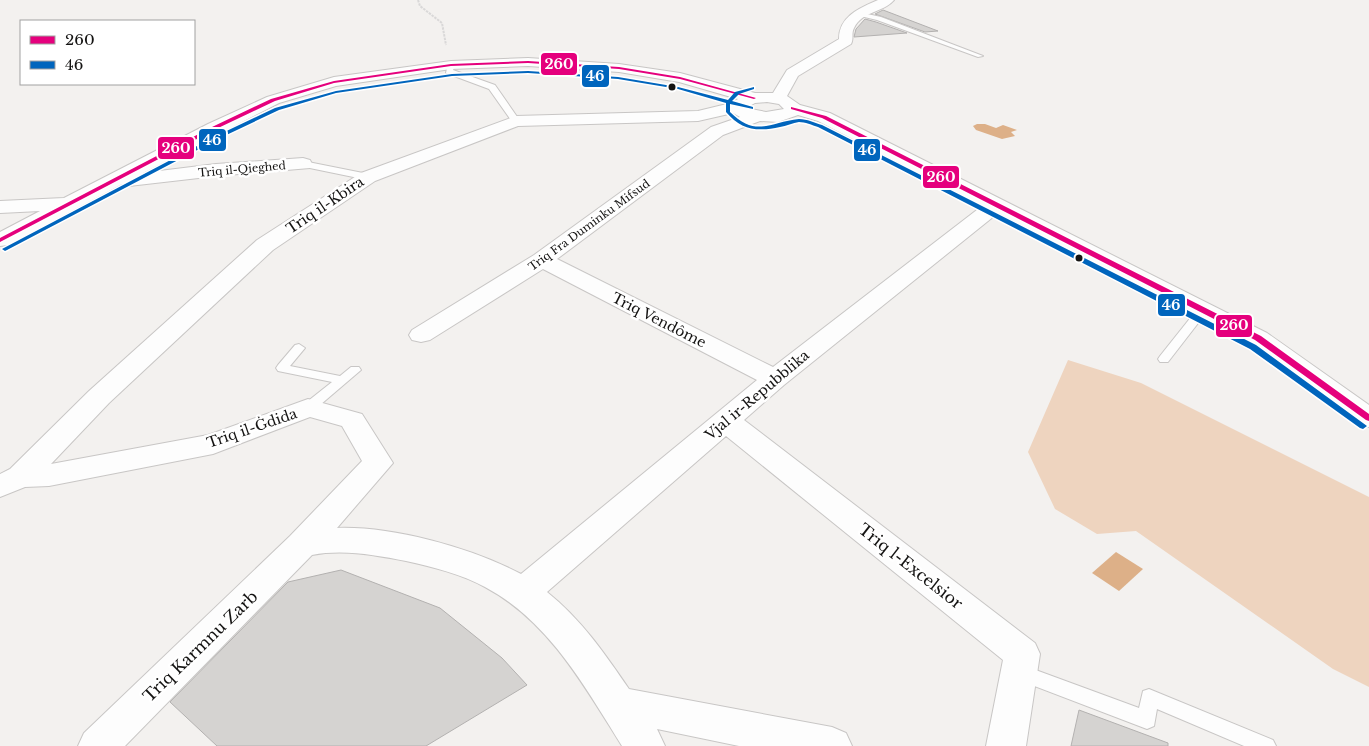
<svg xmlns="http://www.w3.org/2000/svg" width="1369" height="746" font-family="'Libre Baskerville',serif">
	<rect width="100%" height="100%" fill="#f3f1ef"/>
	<path fill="#eed4bf" d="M1068,360L1141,383L1369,497V687L1333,669L1136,531L1097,534L1055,509L1028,452Z"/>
	<g fill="#ddb088">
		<path d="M977,124H985L996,128L1003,125L1017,130L1011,132L1015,136L1002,139L976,130L973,126Z"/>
		<path d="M1116,552L1143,569L1119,591L1092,573Z"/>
	</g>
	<g fill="#d5d3d1" stroke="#b3b1b0">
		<path d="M883,10L938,31L925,32L875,14Z"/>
		<path d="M865,19L876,22L907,33L854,37L856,29Z"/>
		<path d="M341,570L440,608L502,658L527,685L426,746H217L170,702L288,582Z"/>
		<path d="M1079,710L1168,743V746H1071Z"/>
	</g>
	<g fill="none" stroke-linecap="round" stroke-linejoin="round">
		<g stroke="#c8c6c5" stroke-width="2">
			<g id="service">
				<path d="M858,12L881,17L983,56L978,57L877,20L856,15Z"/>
				<path d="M448,63L455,65L453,70L495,85L520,121L519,123H513L489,89L446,73Z"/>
				<path d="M303,161L368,174L373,177L368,180L300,166V162Z"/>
				<path d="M1203,306L1209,309L1168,362H1160L1158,359L1160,356L1199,307Z"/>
				<path d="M299,344L305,348L290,366L340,376L351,367H359L361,370L313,411H303L301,408L303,405L332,382L278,371L276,368L278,365L295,345Z"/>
				<path d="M1022,665L1139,708L1143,691L1149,689L1273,740L1276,746H1244L1157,709L1154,726L1147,729L1016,679L1013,673L1016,667Z"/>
			</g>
		</g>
		<g stroke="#c8c6c5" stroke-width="2">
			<path id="minor" d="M878,0H894C883,13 862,11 854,28C851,33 854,39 851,44L798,76L787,96L800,105L830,113L1267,333L1369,405V427L1359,424L1249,343L998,213L784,385L744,420L1035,643L1040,654L1026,746H986L1003,660L726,436L547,592C581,619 605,654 629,689L832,727L846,733L852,746H739L657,729L665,746H622C585,687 549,621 485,587C461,574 433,567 406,561C375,555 343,549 312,555L125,746H78L84,733L290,536L362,461L342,426L310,417L213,454L49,486L25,487L0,497V474L10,469L89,391L257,240L361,173L516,116L698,111L731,103L738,99L679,82L619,72L528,66L451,69L336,86L279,103L143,173L216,164L303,158L310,160L312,164L310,168L216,176L129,186L122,184L8,245L0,246V232L40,211L0,213V201L64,198L208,124L267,97L334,77L451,61L528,58L619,64L680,73L755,93H773L787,70L839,39C839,16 860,8 878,0ZM767,102L779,104L784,109L766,112L746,108L755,103ZM733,113L740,117L711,127L534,255L412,330L409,335L412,340L421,342L430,340L543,269L757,380L521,574C472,548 393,526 337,528L393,463L362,414L308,399L208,435L51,464L109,403L273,250L375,181L518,126L698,121ZM798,115L818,121L982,206L773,367L557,259L723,135L760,121L778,122Z"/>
		</g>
		<path stroke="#d9d8d8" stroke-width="2" stroke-dasharray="2.5 1" stroke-linecap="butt" d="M418,0L420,6L442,23L446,45"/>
		<use href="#service" fill="#fdfdfd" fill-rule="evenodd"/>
		<use href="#minor" fill="#fdfdfd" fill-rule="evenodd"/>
		<g stroke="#fff" stroke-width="3">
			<g id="bus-1">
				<path d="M528,61L619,67L680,77L756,98L754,99L680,79L619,69L528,63L451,66L334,83L275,101L216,129L0,242V238L212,127L271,99L334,81L451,64Z"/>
				<path d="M791,107L826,116L1261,336L1369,414V421L1366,420L1255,340L822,118L791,109Z"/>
			</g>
		</g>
		<g stroke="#fff" stroke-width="3">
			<path id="bus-2" d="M528,71L618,77L678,87L728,100L735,92L754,87V89L739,94L732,101L753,107V109L730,104V112C756,138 770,122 799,119C807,119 815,123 822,125L1256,345L1367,426L1363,429L1360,428L1250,349L818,127C812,125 805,122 799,122C793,123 786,126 780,127C757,132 741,130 726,112V103L678,89L618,79L528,73L452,76L336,93L279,110L220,138L7,250L5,251L2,249L216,136L275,108L336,91L452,74Z"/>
		</g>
		<use href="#bus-1" fill="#e5007d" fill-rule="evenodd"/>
		<use href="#bus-2" fill="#0065bd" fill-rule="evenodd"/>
	</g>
	<g fill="#151413" stroke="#fff" stroke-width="2">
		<circle cx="672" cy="87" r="4.5"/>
		<circle cx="1079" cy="258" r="4.5"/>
	</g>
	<g text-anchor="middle" stroke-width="5" stroke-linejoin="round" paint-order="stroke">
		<g font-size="11" fill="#151413" stroke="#fff">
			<text transform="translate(242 169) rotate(-5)" y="4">Triq il-Qieghed</text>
			<text transform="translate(589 225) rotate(-36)" y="4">Triq Fra Duminku Mifsud</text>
		</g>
		<g font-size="14" fill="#151413" stroke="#fff">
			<text transform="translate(325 205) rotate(-34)" y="5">Triq il-Kbira</text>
			<text transform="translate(659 320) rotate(27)" y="5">Triq Vendôme</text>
			<text transform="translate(757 395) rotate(-40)" y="5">Vjal ir-Repubblika</text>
			<text transform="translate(252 428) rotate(-19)" y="5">Triq il-Ġdida</text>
		</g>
		<g font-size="16" fill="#151413" stroke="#fff">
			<text transform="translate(911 566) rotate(38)" y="6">Triq l-Excelsior</text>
			<text transform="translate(200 646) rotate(-44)" y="6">Triq Karmnu Zarb</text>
		</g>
	</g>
	<g stroke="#fff" stroke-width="2">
		<rect x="540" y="52" width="38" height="24" rx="5" fill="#e5007d"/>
		<rect x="581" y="64" width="29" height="24" rx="5" fill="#0065bd"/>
		<rect x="198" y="128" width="29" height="24" rx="5" fill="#0065bd"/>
		<rect x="157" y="136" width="38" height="24" rx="5" fill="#e5007d"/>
		<rect x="853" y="138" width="28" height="24" rx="5" fill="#0065bd"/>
		<rect x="922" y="165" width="38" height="24" rx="5" fill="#e5007d"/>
		<rect x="1157" y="293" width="29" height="24" rx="5" fill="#0065bd"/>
		<rect x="1215" y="314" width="38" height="24" rx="5" fill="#e5007d"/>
	</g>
	<g font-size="14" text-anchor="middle" font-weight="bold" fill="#fff">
		<text x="559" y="69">260</text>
		<text x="595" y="81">46</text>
		<text x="212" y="145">46</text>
		<text x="176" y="153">260</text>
		<text x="867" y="155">46</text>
		<text x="941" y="182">260</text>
		<text x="1171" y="310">46</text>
		<text x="1234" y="330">260</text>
	</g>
	<rect x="20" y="20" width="175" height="65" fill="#ffffff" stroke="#a1a1a1"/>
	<rect x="30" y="36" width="25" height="8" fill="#e5007d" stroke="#a1a1a1"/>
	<text x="65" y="45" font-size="15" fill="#151413">260</text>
	<rect x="30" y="61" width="25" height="8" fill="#0065bd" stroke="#a1a1a1"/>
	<text x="65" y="70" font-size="15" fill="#151413">46</text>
</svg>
